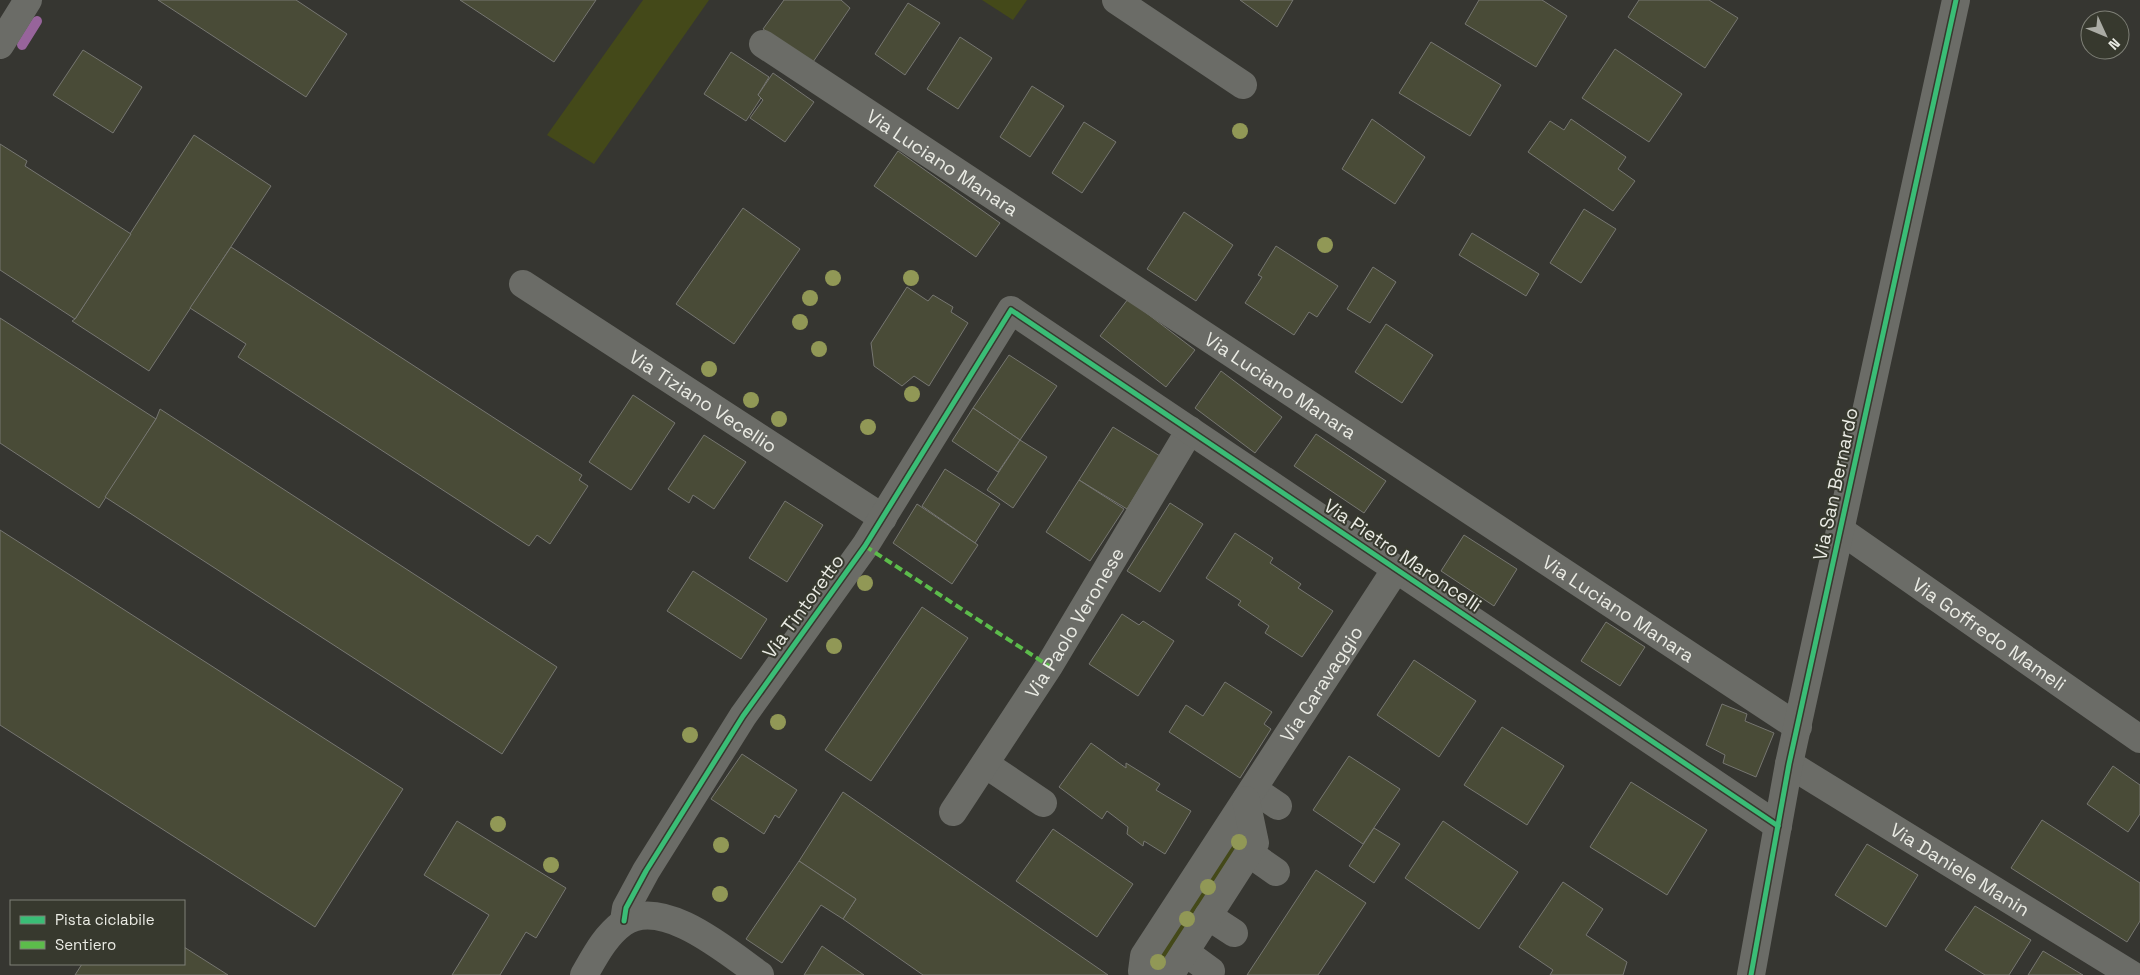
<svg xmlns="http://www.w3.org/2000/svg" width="2140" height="975" font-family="'Space Grotesk',sans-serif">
	<rect width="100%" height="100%" fill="#363631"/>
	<g fill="#444919">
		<path d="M643,0H709L594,164L547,135Z"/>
		<path d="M982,0H1027L1013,20Z"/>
		<path d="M1241,838L1244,840L1163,967L1156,971L1153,963L1235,839Z"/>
	</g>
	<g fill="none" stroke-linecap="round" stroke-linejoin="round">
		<path stroke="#97649b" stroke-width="10" d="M22,45L37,21"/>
	</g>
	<g fill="#494b37" stroke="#767671">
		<path d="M158,0H296L347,34L306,97Z"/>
		<path d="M460,0H596L554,62Z"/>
		<path d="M784,0H841L850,8L813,62L763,29Z"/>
		<path d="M1240,0H1293L1277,27Z"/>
		<path d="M1479,0H1542L1567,16L1536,67L1465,24Z"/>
		<path d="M1639,0H1709L1738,18L1705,68L1628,17Z"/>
		<path d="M908,3L940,23L905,75L875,54Z"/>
		<path d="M960,37L992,58L958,109L927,89Z"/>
		<path d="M1431,42L1501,85L1470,136L1399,93Z"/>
		<path d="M1615,49L1682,94L1649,142L1582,98Z"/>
		<path d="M83,50L142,87L113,133L53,95Z"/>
		<path d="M731,52L769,77L758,95L761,98L746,121L704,94Z"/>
		<path d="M773,73L814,102L785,142L750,118L763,100L758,95Z"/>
		<path d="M1032,86L1064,106L1030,157L1000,137Z"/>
		<path d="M1372,119L1425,157L1395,204L1342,169Z"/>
		<path d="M1571,119L1626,157L1618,169L1635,181L1613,211L1528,152L1550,121L1564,130Z"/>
		<path d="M1084,122L1116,142L1082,193L1052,173Z"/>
		<path d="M194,135L271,186L149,371L72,321L75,319Z"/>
		<path d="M0,144L27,161L25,166L131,234L75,319L0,270Z"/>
		<path d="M898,151L1000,223L976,257L874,186Z"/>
		<path d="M743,208L800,249L734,344L676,304Z"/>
		<path d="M1584,209L1616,229L1581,283L1550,263Z"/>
		<path d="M1184,212L1233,245L1196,301L1147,269Z"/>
		<path d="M1472,233L1539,274L1526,296L1459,255Z"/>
		<path d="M1276,246L1338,286L1317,317L1309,312L1294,335L1245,303L1262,277L1258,275Z"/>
		<path d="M231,247L582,475L579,480L588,486L550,544L537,535L529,546L238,357L246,344L190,308Z"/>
		<path d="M1373,267L1396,282L1370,323L1347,309Z"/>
		<path d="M907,287L928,301L933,295L953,307L951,312L968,323L929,386L914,376L902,386L874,366L871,343Z"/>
		<path d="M1128,299L1195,350L1166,387L1100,336Z"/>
		<path d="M0,318L156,419L99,508L0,443Z"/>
		<path d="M1386,324L1433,355L1402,403L1355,372Z"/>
		<path d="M1009,355L1057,386L1020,440L973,408Z"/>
		<path d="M1221,371L1282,417L1255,453L1195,408Z"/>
		<path d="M633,395L675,423L631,490L589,462Z"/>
		<path d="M973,408L1020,440L998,472L952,441Z"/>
		<path d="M160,409L557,667L502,754L105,497L156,419Z"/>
		<path d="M1113,427L1160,456L1127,509L1079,480Z"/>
		<path d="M1316,434L1386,481L1364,513L1294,466Z"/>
		<path d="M704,435L746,462L714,509L693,495L689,503L668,489Z"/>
		<path d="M1020,440L1047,457L1013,508L987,490Z"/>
		<path d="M945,469L1000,504L975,543L922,506Z"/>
		<path d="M1079,480L1124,509L1090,561L1046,532Z"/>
		<path d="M785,501L823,525L787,582L749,558Z"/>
		<path d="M1170,503L1203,524L1160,592L1127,571Z"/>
		<path d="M917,504L978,545L952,584L893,543Z"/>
		<path d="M0,530L403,789L315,927L0,725Z"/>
		<path d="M1235,533L1273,558L1270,563L1301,584L1298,588L1333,611L1302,657L1265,633L1269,626L1238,605L1241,601L1206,578Z"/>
		<path d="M1464,535L1517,569L1494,606L1441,571Z"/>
		<path d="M693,571L767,619L741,659L667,611Z"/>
		<path d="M922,607L968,638L871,781L825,750Z"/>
		<path d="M1122,614L1139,625L1143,621L1174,641L1138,696L1089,664Z"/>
		<path d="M1606,622L1645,647L1620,686L1581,661Z"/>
		<path d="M1414,660L1476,701L1439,757L1377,715Z"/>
		<path d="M1225,682L1272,712L1264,724L1271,729L1240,778L1169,732L1186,705L1203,716Z"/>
		<path d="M1722,704L1747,714L1745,721L1774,733L1756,777L1723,763L1725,755L1706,745Z"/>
		<path d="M1502,727L1564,766L1527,825L1464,785Z"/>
		<path d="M1091,743L1126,768V763L1160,784L1156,790L1191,811L1165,854L1144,841L1143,846L1127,834L1128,827L1107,811L1102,819L1059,787Z"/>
		<path d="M742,754L797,790L779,818L775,815L764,834L711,799Z"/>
		<path d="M1349,756L1400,789L1363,844L1313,810Z"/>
		<path d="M2113,766L2140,785V814L2128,832L2087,804Z"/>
		<path d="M1631,782L1707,830L1667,895L1590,847Z"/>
		<path d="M843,792L1108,975H923L843,919L856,899L799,861Z"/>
		<path d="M2042,820L2140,883V921L2127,942L2011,868Z"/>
		<path d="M457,821L566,888L536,938L526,932L500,975H452L489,915L424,875Z"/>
		<path d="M1443,821L1518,872L1479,929L1405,878Z"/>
		<path d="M1374,828L1400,844L1374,883L1349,866Z"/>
		<path d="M1053,829L1133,884L1097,937L1016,881Z"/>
		<path d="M1867,844L1918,875L1886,927L1835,895Z"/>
		<path d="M799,861L856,899L843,919L821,905L782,963L746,939Z"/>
		<path d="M1316,870L1366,903L1318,975H1247Z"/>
		<path d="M1563,882L1603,909L1586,935L1627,962L1623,975H1550L1553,970L1519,947Z"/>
		<path d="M1975,906L2031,940L2009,975H1985L1945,950Z"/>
		<path d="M822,946L864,975H804Z"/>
		<path d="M184,947L228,975H75L82,964H184Z"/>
		<path d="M2043,951L2083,975H2028Z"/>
	</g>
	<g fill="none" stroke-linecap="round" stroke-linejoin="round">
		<g stroke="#6b6c67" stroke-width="28">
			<path d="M1116,0L1243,85"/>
			<path id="s1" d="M763,44L1798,727"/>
			<path d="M0,45L28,0"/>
			<path id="s2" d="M523,284L883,518"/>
			<path id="s3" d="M1840,530L2140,739"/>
			<path d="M985,764L1043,803"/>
			<path id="s4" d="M1789,764L2132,975"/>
			<path d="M1253,789L1278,806"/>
			<path id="s5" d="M953,812L1049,666L1190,430"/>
			<path d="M1249,853L1276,872"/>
			<path d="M1208,916L1234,933"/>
			<path d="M624,921L626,908L646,871L743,716L865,546L1011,310L1778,826"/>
			<path d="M1185,952L1211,971"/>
			<path d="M584,975C595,956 605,936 623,923C662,895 729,953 760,975"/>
			<path id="s6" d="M1145,975L1142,971L1144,956L1396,569"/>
			<path d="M1170,975L1255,843L1246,800"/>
			<path d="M1751,975L1789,764L1956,0"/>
		</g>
		<path stroke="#5cbc4b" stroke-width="4" stroke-dasharray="8 4" stroke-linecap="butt" d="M865,546L1049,666"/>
		<g stroke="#37392e" stroke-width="8">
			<g id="cycleway">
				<path d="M624,921L626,908L646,871L743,716L865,546L1011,310L1778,826"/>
				<path d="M1751,975L1789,764L1956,0"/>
			</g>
		</g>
		<use href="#cycleway" stroke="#3abd76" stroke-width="5"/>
	</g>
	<g fill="#919856">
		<circle cx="1240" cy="131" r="8"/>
		<circle cx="1325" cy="245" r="8"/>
		<circle cx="833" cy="278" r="8"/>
		<circle cx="911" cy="278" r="8"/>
		<circle cx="810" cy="298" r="8"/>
		<circle cx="800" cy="322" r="8"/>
		<circle cx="819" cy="349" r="8"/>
		<circle cx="709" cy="369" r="8"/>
		<circle cx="912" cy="394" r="8"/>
		<circle cx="751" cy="400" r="8"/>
		<circle cx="779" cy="419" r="8"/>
		<circle cx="868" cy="427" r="8"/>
		<circle cx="865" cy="583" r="8"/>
		<circle cx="834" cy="646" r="8"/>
		<circle cx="778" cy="722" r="8"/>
		<circle cx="690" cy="735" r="8"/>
		<circle cx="498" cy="824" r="8"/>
		<circle cx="1239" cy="842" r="8"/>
		<circle cx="721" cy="845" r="8"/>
		<circle cx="551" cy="865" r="8"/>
		<circle cx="1208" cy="887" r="8"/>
		<circle cx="720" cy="894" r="8"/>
		<circle cx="1187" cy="919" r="8"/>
		<circle cx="1158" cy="962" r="8"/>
	</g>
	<g text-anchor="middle" stroke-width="4" stroke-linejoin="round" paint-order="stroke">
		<g font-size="19" fill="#eaebe4" stroke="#37392e">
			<text dy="7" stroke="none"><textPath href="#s1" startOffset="215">Via Luciano Manara</textPath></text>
			<text dy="7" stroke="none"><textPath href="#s1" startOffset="620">Via Luciano Manara</textPath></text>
			<text dy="7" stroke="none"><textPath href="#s2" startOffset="215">Via Tiziano Vecellio</textPath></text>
			<text transform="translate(1835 484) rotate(-78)" y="7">Via San Bernardo</text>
			<text transform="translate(1403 555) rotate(34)" y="7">Via Pietro Maroncelli</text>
			<text transform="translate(803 606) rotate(-54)" y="7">Via Tintoretto</text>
			<text dy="7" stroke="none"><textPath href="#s1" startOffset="1025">Via Luciano Manara</textPath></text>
			<text dy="7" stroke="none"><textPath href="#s5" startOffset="225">Via Paolo Veronese</textPath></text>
			<text dy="7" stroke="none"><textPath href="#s3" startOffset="182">Via Goffredo Mameli</textPath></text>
			<text dy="7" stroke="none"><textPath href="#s6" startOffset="345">Via Caravaggio</textPath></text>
			<text dy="7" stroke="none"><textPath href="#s4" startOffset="201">Via Daniele Manin</textPath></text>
		</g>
	</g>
	<rect x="10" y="900" width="175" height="65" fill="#37392e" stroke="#7f8077"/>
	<rect x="20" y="916" width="25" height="8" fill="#3abd76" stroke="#7f8077"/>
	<text x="55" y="925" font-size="15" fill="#eaebe4">Pista ciclabile</text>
	<rect x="20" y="941" width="25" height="8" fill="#5cbc4b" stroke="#7f8077"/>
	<text x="55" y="950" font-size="15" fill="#eaebe4">Sentiero</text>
	<g transform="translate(2105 35) rotate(134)"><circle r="24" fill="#37392e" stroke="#7f8077"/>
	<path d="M0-4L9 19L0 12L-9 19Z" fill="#abaca5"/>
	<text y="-8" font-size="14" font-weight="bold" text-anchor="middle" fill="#eaebe4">N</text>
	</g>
</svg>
